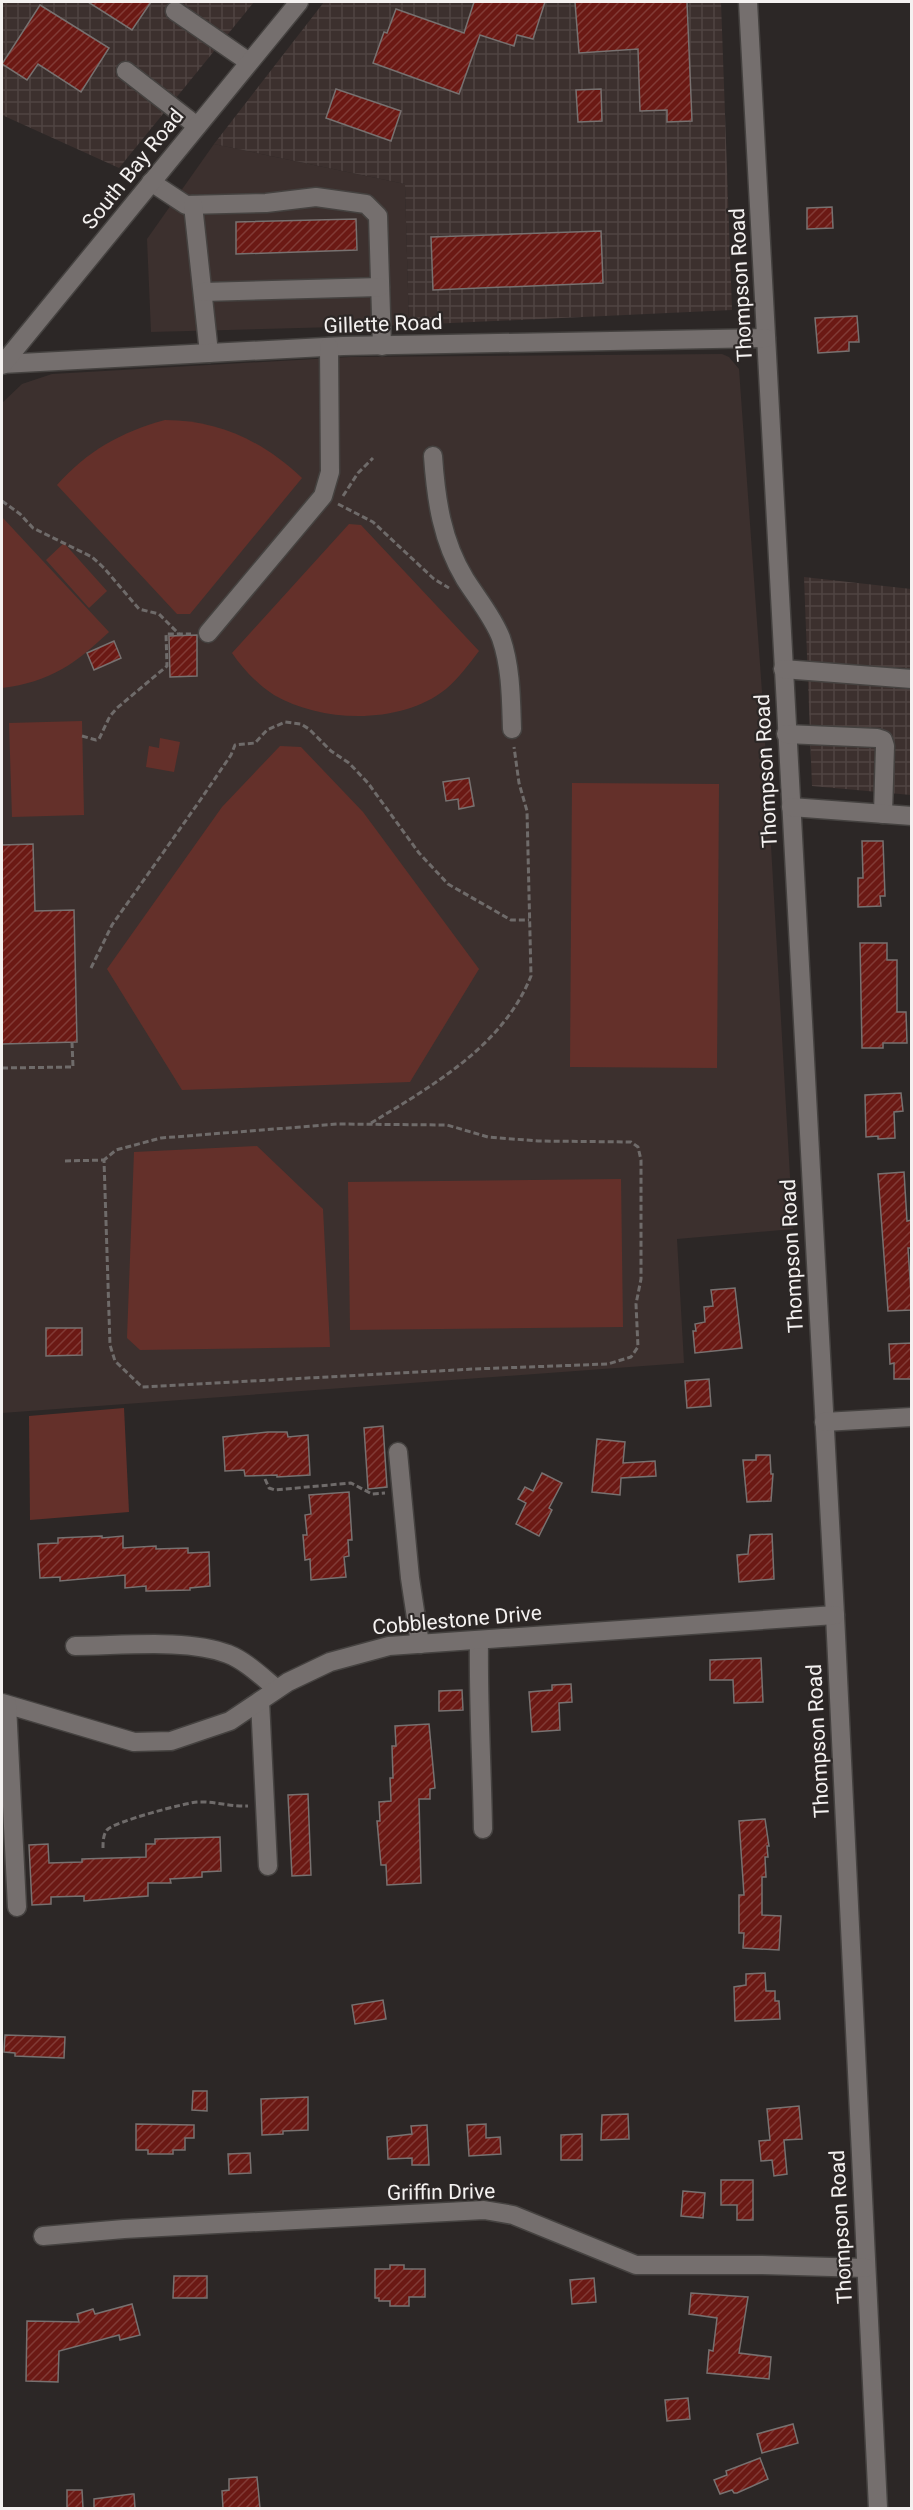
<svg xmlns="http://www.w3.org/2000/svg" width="913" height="2510" font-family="Roboto,sans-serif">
	<defs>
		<pattern id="industrial-grid" width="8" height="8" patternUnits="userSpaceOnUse" patternTransform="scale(1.5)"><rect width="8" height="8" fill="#3c302e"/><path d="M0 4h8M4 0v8" fill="none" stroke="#4f4442"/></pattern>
		<pattern id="building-hatch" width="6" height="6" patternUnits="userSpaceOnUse" patternTransform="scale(1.5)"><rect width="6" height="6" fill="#6b1914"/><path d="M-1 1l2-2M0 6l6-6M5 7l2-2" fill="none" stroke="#813b36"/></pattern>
	</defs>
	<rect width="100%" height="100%" fill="#2c2726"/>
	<g fill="#3c302e">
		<path d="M214,144L405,184L409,325L151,332L147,239Z"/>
		<path d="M722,354L729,357L739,369L763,706L793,1229L677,1239L684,1363L2,1413V403L22,384L52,374L350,357Z"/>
	</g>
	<g fill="url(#industrial-grid)">
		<path d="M2,2H254L119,168L2,115Z"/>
		<path d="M324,2H721L732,310L409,325L405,184L214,144Z"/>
		<path d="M804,577L911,589V795L812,786Z"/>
	</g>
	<g fill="#64302a">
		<path d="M165,420C219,420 264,442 302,478L190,614H177L57,485C87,451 121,432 165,420Z"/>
		<path d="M2,517L109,632C75,664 50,682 2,688Z"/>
		<path d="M349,524L361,525L479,651C469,664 459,678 446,689C401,725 322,723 274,695C257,684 243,669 232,653Z"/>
		<path d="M64,543L107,591L89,608L46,560Z"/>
		<path d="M82,721L84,815L12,817L9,723Z"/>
		<path d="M160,738L180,742L174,772L146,767L149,746L159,748Z"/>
		<path d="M280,746L301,747L363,812L479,969L410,1082L182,1090L107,969L222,807Z"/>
		<path d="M572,783L719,784L717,1068L570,1067Z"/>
		<path d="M257,1146L323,1209L330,1347L140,1350L127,1338L134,1152Z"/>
		<path d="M621,1179L623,1327L350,1330L348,1182Z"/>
		<path d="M124,1408L129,1512L30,1520L29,1416Z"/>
	</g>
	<g fill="url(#building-hatch)" stroke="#777170" stroke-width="1.5">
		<path d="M88,2H151L132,30Z"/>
		<path d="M474,2H545L533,39L517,35L514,46L480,35L459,94L373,63L384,32L387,33L396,9L464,33Z"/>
		<path d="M575,2H687L692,121L667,122V110L640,111L638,49L579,53Z"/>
		<path d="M40,5L109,48L81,92L38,64L27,80L2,64Z"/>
		<path d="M336,89L401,111L391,141L326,118Z"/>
		<path d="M601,89L602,121L578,122L576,90Z"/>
		<path d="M832,207L833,228L807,229V208Z"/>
		<path d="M356,219L357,250L236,254V222Z"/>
		<path d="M601,231L603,283L433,290L431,237Z"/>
		<path d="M857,316L859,342H849V351L818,353L815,318Z"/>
		<path d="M197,635V676L170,677L169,636Z"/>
		<path d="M114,641L121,658L94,670L87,653Z"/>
		<path d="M469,778L474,806L459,809L458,799L446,801L443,782Z"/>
		<path d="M862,841H883L885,896H880L881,906L858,907V878H863Z"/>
		<path d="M33,844L35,911L74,910L77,1042L2,1044V845Z"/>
		<path d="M860,943H887V960H897V1012H906L907,1043H883V1048H862Z"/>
		<path d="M901,1093L903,1111L894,1112L895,1138L878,1139V1136L866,1137L865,1095Z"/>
		<path d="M904,1172L907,1221L912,1220V1248H908L912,1310L888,1311L878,1174Z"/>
		<path d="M735,1288L742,1348L695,1353L693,1331H696L695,1324L705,1322L704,1307L713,1306L711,1290Z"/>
		<path d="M46,1328H82V1355L46,1356Z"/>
		<path d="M912,1343V1379H894V1363L890,1364L889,1344Z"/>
		<path d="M709,1379L711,1406L687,1408L685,1381Z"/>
		<path d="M383,1426L387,1487L368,1489L364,1428Z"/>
		<path d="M268,1432H287L288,1437L308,1435L310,1475L277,1477V1475L245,1476L244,1470L225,1471L223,1437Z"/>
		<path d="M597,1439L625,1442L623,1463L655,1461L656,1476L621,1478L620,1495L592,1492Z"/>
		<path d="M756,1455H770L771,1474H773L771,1501L747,1502L743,1460H756Z"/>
		<path d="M542,1473L562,1483L549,1508L552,1510L539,1536L516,1524L526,1503L518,1499L525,1487L533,1491Z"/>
		<path d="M349,1492L352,1540H348L349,1556L344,1557L346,1577L311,1580L310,1559L305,1560L303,1535H307L305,1515L311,1514L309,1495Z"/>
		<path d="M772,1534L774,1579L739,1582L737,1555L748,1554L750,1535Z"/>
		<path d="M102,1536V1538L123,1536V1548L156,1546V1549L188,1548V1553L209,1552L210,1586L190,1588V1590L146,1591V1586L125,1588V1575L60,1581V1577L40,1578L38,1544L58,1543V1538Z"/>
		<path d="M761,1658L763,1702L734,1703L733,1680H710V1660Z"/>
		<path d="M571,1684L572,1702L559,1703L560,1730L532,1732L529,1692L552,1690V1685Z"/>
		<path d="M462,1690L463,1710L439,1711V1691Z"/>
		<path d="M429,1724L435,1788L430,1789V1799H419L421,1883L387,1885L386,1865H381L377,1821H380L379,1802L391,1801L390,1778H393L392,1746H396L395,1726Z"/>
		<path d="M308,1794L311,1875L292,1876L288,1795Z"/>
		<path d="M765,1819L769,1846H767L768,1857H765L766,1877H762V1915L781,1916L779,1950L743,1948L744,1933H739V1895H744L739,1821Z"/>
		<path d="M220,1837L221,1871L202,1872V1877L170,1879L171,1883H148V1896L84,1901V1896L51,1897V1904L32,1905L29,1845L48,1844L49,1863L82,1862V1859L146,1857V1844H155V1839Z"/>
		<path d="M765,1973L766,1991H775V2001H779L780,2019L735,2021L734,1987L746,1985V1974Z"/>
		<path d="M383,2000L386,2019L355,2024L352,2005Z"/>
		<path d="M5,2035L65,2037L64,2058L15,2056V2053L4,2052Z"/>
		<path d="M193,2091H207V2111L192,2110Z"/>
		<path d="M308,2097V2130L283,2131V2134L262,2135L261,2099Z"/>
		<path d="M799,2106L802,2139L784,2140L787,2174L774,2176L772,2160L761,2161L759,2141L770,2140L767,2109Z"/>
		<path d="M628,2114L629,2139L601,2140L602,2115Z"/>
		<path d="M136,2124L194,2125V2138H185V2150H173V2154H148V2150H136Z"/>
		<path d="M486,2124V2138L500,2137L501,2154L469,2156L467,2125Z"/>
		<path d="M427,2125L429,2165H412V2158L388,2159L387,2137L412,2134L411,2126Z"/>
		<path d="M582,2134V2160H561V2135Z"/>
		<path d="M250,2153L251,2173L229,2174L228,2154Z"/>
		<path d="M721,2180H753V2220H737V2205H721Z"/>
		<path d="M683,2191L705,2193L703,2218L681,2216Z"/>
		<path d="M390,2265H404V2269H425V2297H409V2306H390V2301H379V2298H375V2269H390Z"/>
		<path d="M174,2276H207V2298H173Z"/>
		<path d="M594,2278L596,2302L572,2304L570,2280Z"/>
		<path d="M691,2293L748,2297L739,2353L771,2357L769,2379L707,2373L709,2350L713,2351L717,2318L689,2314Z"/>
		<path d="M132,2304L140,2335L120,2340L119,2335L59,2351L58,2382L26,2381L27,2321L79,2322L77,2314L93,2309L95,2314Z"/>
		<path d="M688,2398L690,2419L667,2421L665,2400Z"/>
		<path d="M793,2424L798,2443L762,2453L757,2434Z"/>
		<path d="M760,2458L768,2479L737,2493H734L732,2490L720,2494L714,2480L727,2475L726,2471Z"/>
		<path d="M257,2477L260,2508H223L222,2491L229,2490V2479Z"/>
		<path d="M67,2490H82L83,2508H67Z"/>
		<path d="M132,2494H134L135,2508H94V2499Z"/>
	</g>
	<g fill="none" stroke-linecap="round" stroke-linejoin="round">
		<g stroke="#454240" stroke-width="21">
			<g id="minor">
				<path d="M748,2L835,1615L878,2508"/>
				<path d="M175,11L249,62"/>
				<path d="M126,71L197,126"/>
				<path d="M151,182L186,205L266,203L316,197L366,204L378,216L382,346"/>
				<path d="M193,205L209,353"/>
				<path d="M203,292L380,287"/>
				<path d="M2,364L343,346L766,338"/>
				<path d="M2,365L299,2"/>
				<path d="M433,456C436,500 442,541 465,579C477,598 493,617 501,638C511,667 511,698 512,729"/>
				<path d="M208,633L323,496L330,472L329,347"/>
				<path d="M783,669L912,679"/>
				<path d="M786,734L877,738L883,740L885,746L883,814"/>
				<path d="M791,807L912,816"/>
				<path d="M824,1422L912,1417"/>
				<path d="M398,1452L410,1578L420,1644"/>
				<path d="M479,1640C478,1703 482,1765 483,1829"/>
				<path d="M75,1646C119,1646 187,1638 228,1654C246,1661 262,1677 277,1689"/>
				<path d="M260,1701L268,1866"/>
				<path d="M2,1703L134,1742L171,1741L230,1721L288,1682L330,1662L389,1646L835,1615"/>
				<path d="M7,1705L17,1907"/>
				<path d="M43,2236L124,2229L484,2210L513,2215L636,2265H762L866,2268"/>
			</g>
		</g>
		<g stroke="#6f6b6a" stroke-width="3" stroke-dasharray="6 3" stroke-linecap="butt">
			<path d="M343,496L358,473L373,458"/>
			<path d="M2,501L20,514L33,528L92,557L104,568L139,609L159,614L179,634"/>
			<path d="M338,504L373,522L434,579L449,588"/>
			<path d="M82,736L96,740L99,739L110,716L117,708L167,666L166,634H191"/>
			<path d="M91,968L112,925L201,799L231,755L235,745L255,743L267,730L285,722L301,724L309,729L331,751L349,763L368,783L419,853L448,884L511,920H529"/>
			<path d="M2,1068L73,1067L72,1042"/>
			<path d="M371,1123C432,1086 503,1046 531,976L527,811L519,783L514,747"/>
			<path d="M65,1161L104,1160L110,1345L115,1361L142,1387L474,1369L608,1364L631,1357L638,1347L636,1304L641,1279V1160L638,1147L631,1142L538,1141L488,1137L447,1125L338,1124L161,1138L116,1150L104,1160"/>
			<path d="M265,1479L269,1488L275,1490L351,1483L372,1494L385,1493"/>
			<path d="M103,1848C103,1842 103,1835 107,1830C113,1822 185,1803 197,1802C214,1801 231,1807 248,1806"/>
		</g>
		<use href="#minor" stroke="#756f6e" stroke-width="18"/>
	</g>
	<g text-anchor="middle" stroke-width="4.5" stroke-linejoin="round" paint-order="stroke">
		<g font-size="21" fill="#f4f1f0" stroke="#2c2726">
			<text transform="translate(133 169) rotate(-51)" y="7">South Bay Road</text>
			<text transform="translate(741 285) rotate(-93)" y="7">Thompson Road</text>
			<text transform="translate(383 324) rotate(-2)" y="7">Gillette Road</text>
			<text transform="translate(766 771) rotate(-93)" y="7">Thompson Road</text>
			<text transform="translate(792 1256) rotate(-93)" y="7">Thompson Road</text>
			<text transform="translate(457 1620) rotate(-5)" y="7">Cobblestone Drive</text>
			<text transform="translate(818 1741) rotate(-93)" y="7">Thompson Road</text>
			<text transform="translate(441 2192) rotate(-1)" y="7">Griffin Drive</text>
			<text transform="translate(841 2227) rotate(-93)" y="7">Thompson Road</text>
		</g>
	</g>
	<rect width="913" height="2510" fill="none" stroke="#f4f1f0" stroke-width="6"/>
</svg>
